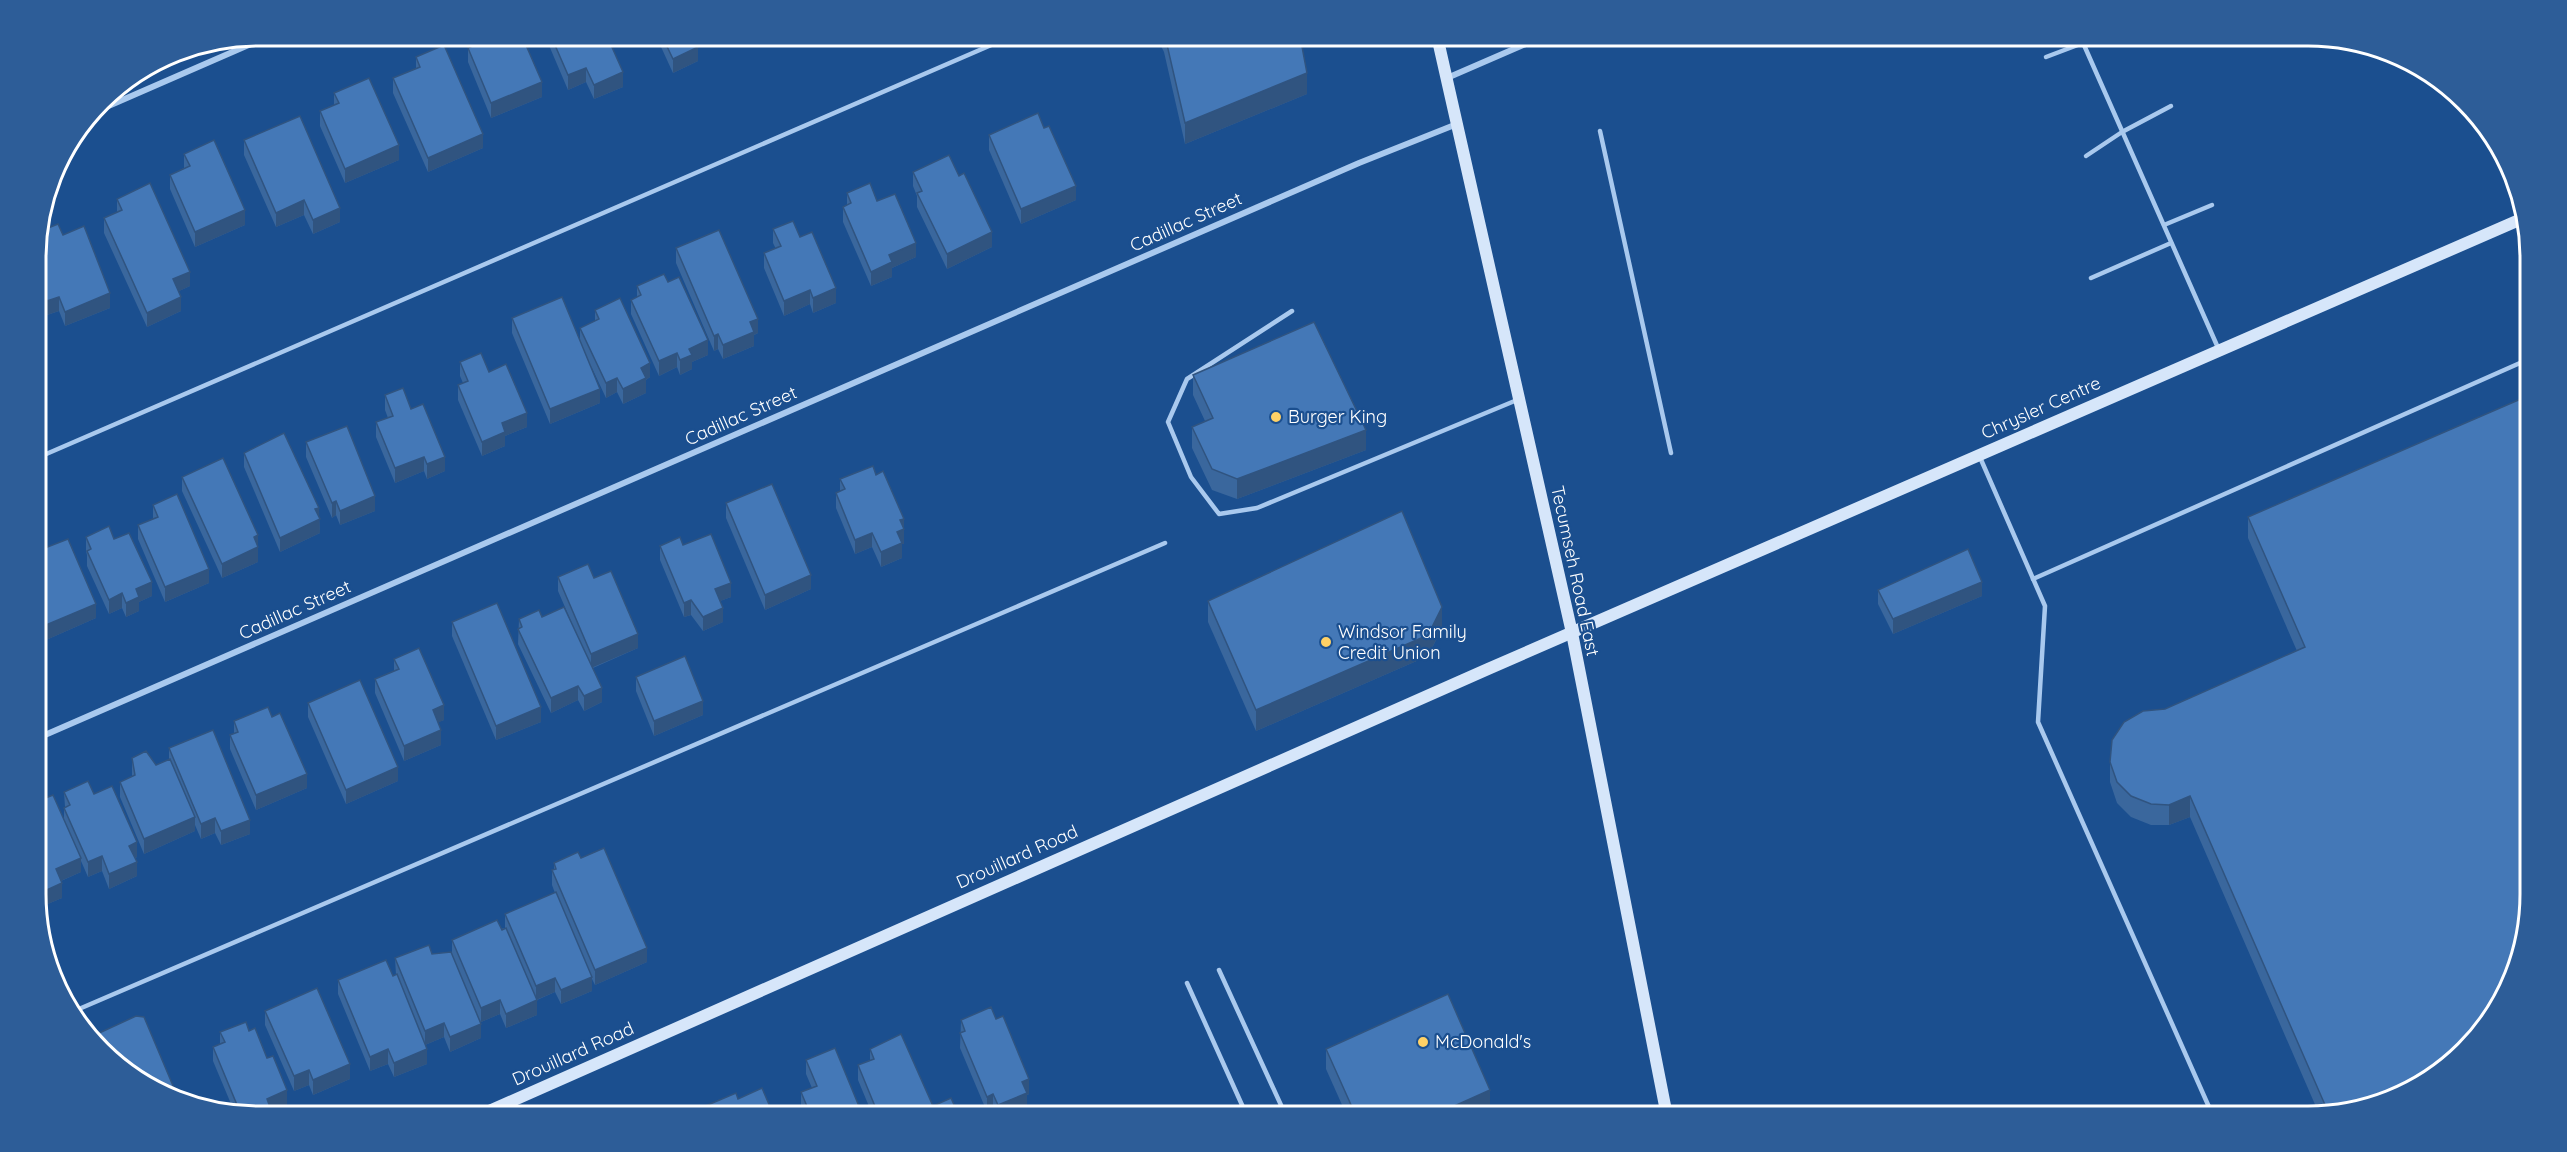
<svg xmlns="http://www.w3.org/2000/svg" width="2567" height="1152" font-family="Quicksand,sans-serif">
	<rect width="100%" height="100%" fill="#1b4f8f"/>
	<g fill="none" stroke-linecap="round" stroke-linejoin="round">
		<g stroke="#a9c9ee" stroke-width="4.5">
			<path d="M2080,36L2219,350"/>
			<path d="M2046,57L2083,43"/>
			<path d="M1600,131L1671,453"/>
			<path d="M2086,156L2122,132L2171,106"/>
			<path d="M2164,225L2212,205"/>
			<path d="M2091,278L2171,243"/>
			<path d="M1292,311L1187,379L1168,422L1191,477L1219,514L1257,508L1517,400"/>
			<path d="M1979,455L2045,606L2038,722L2213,1116"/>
			<path d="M37,458L1012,36"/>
			<path d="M2033,579L2529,359"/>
			<path d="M1219,970L1286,1116"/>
			<path d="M1187,983L1247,1116"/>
			<path d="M72,1012L1165,543"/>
			<path d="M1528,1116L1532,1114"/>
		</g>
		<g stroke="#a9c9ee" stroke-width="6">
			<path d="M1447,78L1544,36"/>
			<path d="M97,111L269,36"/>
			<path d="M38,738L1359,163L1457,124"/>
		</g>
		<g stroke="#d6e6fa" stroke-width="12">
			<path d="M1437,36L1572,633L1667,1116"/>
			<path d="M478,1116L1488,669L2526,217"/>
		</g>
	</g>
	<g fill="#3a679d">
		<path d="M488,36H522L542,97L491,118L468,62V48L488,39Z"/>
		<path d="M545,36H607L623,87L594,99L586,82L568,90Z"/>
		<path d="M656,36H693L698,61L673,73Z"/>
		<path d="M1156,36H1300L1307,94L1185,144L1164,52Z"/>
		<path d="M416,57L483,148L428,172L393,93V78L416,69Z"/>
		<path d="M334,93L399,160L345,183L320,126V111L334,105Z"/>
		<path d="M989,135L1076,200L1021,224L989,150Z"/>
		<path d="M244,140L340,222L313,234L304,215L276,227L244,155Z"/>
		<path d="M184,154L245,225L195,247L170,189V175L184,168Z"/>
		<path d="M913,172L992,247L947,269L917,207V196L913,186Z"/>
		<path d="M847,193L877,201L916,257L892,268V277L871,286L843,222V207L847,205Z"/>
		<path d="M117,199L190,286L179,291L181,311L147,327L104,233V218L117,212Z"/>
		<path d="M773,229L800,237L836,303L813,313L810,304L784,316L764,268V253L776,249L773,243Z"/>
		<path d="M43,230L63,235L110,308L65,326L59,311L47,315L37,290V244L43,242Z"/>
		<path d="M676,248L758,333L754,335V346L723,359L718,349L714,351L676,263Z"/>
		<path d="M637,286L708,355L692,362V369L680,375L677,367L659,376L631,314V300L637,297Z"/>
		<path d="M595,310L650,377L646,380V393L623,404L617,392L606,398L591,366L600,403L550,424L512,333V318L580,340V328L595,321Z"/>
		<path d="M460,362L489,372L527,427L505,436V446L482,456L458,400V385L463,383L460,376Z"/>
		<path d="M1193,375L1366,450L1237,499L1212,490L1192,448V427L1205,421L1193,395Z"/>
		<path d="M385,395L411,409L445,471L427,479L424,471L395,483L376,437V422L388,418L385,410Z"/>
		<path d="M2530,395L2380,1104L2320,1116L2190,817L2169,825H2151L2131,817L2117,803L2110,782V762L2165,709L2297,651L2248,538V517Z"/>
		<path d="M306,442L375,511L340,525L336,515L332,518L306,457Z"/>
		<path d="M244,453L319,517L320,533L280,552L244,467Z"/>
		<path d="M876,475L904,528V544H902V558L881,567L872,547L855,554L836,508V493L840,491V479Z"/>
		<path d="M182,477L258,550V562L222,578L182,491Z"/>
		<path d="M726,503L811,589L765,610L726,518Z"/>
		<path d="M153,505L209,583L165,602L138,539V525L153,519Z"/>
		<path d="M86,537L114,539L152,596L139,602V611L126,617L122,608L109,614L87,566V555L86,551Z"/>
		<path d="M683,545L731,597L720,601L723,622L703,631L691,615L684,617L660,560V546Z"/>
		<path d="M37,551L96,618L46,640L37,618Z"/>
		<path d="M558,577L594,578L638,648L593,668L602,702L584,711L578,700L551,713L518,644L519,619L542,617L574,628L558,591Z"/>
		<path d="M1878,590L1982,596L1893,634L1878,604Z"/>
		<path d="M1208,601L1442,628L1428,656L1256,731L1208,622Z"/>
		<path d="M452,622L541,722L496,740L452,636Z"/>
		<path d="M394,659L444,720L438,722L441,745L404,761L375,693V679L394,671Z"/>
		<path d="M636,677L703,715L654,736L636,691Z"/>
		<path d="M308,703L398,781L346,804L308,717Z"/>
		<path d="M272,717L307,788L256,810L230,749V735L234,734V721Z"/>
		<path d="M169,748L250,834L221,845L215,833L201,839L195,825V831L144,854L120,797V782L132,776V758L156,765L169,760Z"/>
		<path d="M64,792L94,794L137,857L135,858L137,876L109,889L102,871L88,877L81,861V872L61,881L62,898L38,908L64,819V808L65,807Z"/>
		<path d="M581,858L647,962L595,985L592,979V991L561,1004L555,992L537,1000V1015L506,1028L500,1014L481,1022V1038L450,1052L444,1037L425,1045L427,1064L394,1077L388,1064L370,1071L338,994V980L393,976L396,975L395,958L432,954L452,953V940L505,928V914L555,893L552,885V870H554V863Z"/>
		<path d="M265,1011L350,1079L313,1095L309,1085L294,1091L265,1025Z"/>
		<path d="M961,1020L1029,1094L1027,1095V1108L1008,1116H996L993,1109L987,1112L960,1048Z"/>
		<path d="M249,1031L287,1105L271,1112V1116H258L234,1111L213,1061V1047L220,1044V1032Z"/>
		<path d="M870,1049L933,1106L959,1116H873L858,1080V1065L870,1060Z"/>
		<path d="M1326,1049L1490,1110L1478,1116H1347L1326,1069Z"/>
		<path d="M806,1060L863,1116H805L801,1106V1092L812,1088L806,1074Z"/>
		<path d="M738,1099L774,1116H703V1107Z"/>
	</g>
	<g fill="#305480">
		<path d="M698,47V61L673,73V59Z"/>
		<path d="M586,68V82L568,90V75Z"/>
		<path d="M623,72V87L594,99V85Z"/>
		<path d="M1307,73V94L1185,144V123Z"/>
		<path d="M542,82V97L491,118V103Z"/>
		<path d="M483,134V148L428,172V158Z"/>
		<path d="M399,145V160L345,183V169Z"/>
		<path d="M1076,186V200L1021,224V209Z"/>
		<path d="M304,200V215L276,227V213Z"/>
		<path d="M340,208V222L313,234V220Z"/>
		<path d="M245,210V225L195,247V232Z"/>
		<path d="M992,232V247L947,269V254Z"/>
		<path d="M916,243V257L892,268V277L871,286V272L889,255Z"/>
		<path d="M190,272V286L173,294V279Z"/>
		<path d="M836,288V303L813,313V298Z"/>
		<path d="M810,290V304L784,316V301Z"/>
		<path d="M110,293V308L65,326V312Z"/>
		<path d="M59,297V311L47,315V301Z"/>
		<path d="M181,297V311L147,327V313Z"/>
		<path d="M758,319V333L754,335V346L723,359V345L750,322Z"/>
		<path d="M718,334V349L714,351V336Z"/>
		<path d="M708,340V355L692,362V369L680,375V360L689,349Z"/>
		<path d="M677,353V367L659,376V361Z"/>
		<path d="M650,363V377L646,380V393L623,404V389L641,368Z"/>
		<path d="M617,378V392L606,398V383Z"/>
		<path d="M600,389V403L550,424V409Z"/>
		<path d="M527,413V427L505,436V446L482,456V442L502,423Z"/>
		<path d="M1366,430V450L1237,499V479Z"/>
		<path d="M424,457V471L395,483V468Z"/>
		<path d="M445,457V471L427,479V464Z"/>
		<path d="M375,496V511L340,525V511Z"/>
		<path d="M336,501V515L332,518V503Z"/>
		<path d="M319,508L320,533L280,552V538L315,509Z"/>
		<path d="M904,519V544H902V558L881,567V552L897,532L900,520Z"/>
		<path d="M872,533V547L855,554V540Z"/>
		<path d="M258,535V562L222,578V564L254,537Z"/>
		<path d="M209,569V583L165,602V587Z"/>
		<path d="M811,575V589L765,610V595Z"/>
		<path d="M152,582V596L139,602V611L126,617V603L136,589Z"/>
		<path d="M1982,582V596L1893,634V619Z"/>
		<path d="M731,583V597L715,603V589Z"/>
		<path d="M122,593V608L109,614V600Z"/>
		<path d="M691,600V615L684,617V603Z"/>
		<path d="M96,604V618L46,640V625Z"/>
		<path d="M1442,607V628L1428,656L1256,731V710Z"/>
		<path d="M723,608V622L703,631V617Z"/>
		<path d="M638,634V648L591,668V654Z"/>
		<path d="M578,686V700L551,713V698Z"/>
		<path d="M602,688V702L584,711V696Z"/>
		<path d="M703,701V715L654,736V721Z"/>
		<path d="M444,705V720L433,725V710Z"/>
		<path d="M541,707V722L496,740V726Z"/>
		<path d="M441,730V745L404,761V746Z"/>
		<path d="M398,767V781L346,804V790Z"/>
		<path d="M307,774V788L256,810V795Z"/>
		<path d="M2190,796V817L2169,825V805Z"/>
		<path d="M195,817V831L144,854V839Z"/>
		<path d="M215,818V833L201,839V824Z"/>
		<path d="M250,820V834L221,845V831Z"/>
		<path d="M137,842V857L129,860V846Z"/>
		<path d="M102,856V871L88,877V862Z"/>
		<path d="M81,858V872L56,883V869Z"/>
		<path d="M137,862V876L109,889V874Z"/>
		<path d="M62,883V898L38,908V894Z"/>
		<path d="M647,948V962L595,985V970Z"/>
		<path d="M592,977V991L561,1004V990Z"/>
		<path d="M555,978V992L536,1000V986Z"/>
		<path d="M500,1000V1014L481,1022V1008Z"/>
		<path d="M537,1000V1015L506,1028V1014Z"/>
		<path d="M444,1023V1037L425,1045V1031Z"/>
		<path d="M481,1024V1038L450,1052V1037Z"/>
		<path d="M388,1049V1064L370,1071V1057Z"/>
		<path d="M427,1049V1064L394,1077V1063Z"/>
		<path d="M350,1064V1079L313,1095V1080Z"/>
		<path d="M309,1070V1085L294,1091V1076Z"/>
		<path d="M1029,1079V1094L1027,1095V1108L1008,1116H998V1105L1022,1082Z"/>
		<path d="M287,1090V1105L271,1112V1116H256L267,1099Z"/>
		<path d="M1490,1090V1110L1478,1116H1432Z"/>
		<path d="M993,1094V1109L987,1112V1097Z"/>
	</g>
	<g fill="#4478b7" stroke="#305480" stroke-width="1.5">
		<path d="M490,36H522L542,82L491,103L468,48L490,38Z"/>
		<path d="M551,36H607L623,72L594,85L586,68L568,75Z"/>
		<path d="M662,36H693L698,47L673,59Z"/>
		<path d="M1165,36H1300L1307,73L1185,123Z"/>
		<path d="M444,45L483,134L428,158L393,78L420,67L416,57Z"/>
		<path d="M369,78L399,145L345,169L320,111L339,103L334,93Z"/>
		<path d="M1038,113L1044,128L1049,126L1076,186L1021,209L989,135Z"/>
		<path d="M300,116L340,208L313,220L304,200L276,213L244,140Z"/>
		<path d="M214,140L245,210L195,232L170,175L190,166L184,154Z"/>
		<path d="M949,155L959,176L964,173L992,232L947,254L917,193L922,191L913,172Z"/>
		<path d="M150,183L190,272L173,279L181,297L147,313L104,218L122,210L117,199Z"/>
		<path d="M870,183L877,201L895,194L916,243L889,255L892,262L871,272L843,207L851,203L847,193Z"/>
		<path d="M793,221L800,237L812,232L836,288L813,298L810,290L784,301L764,253L781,246L773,229Z"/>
		<path d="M58,224L63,235L84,226L110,293L65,312L59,297L47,301L37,275V244L46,240L43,230Z"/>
		<path d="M719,230L758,319L750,322L754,332L723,345L718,334L714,336L676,248Z"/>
		<path d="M664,274L668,282L679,277L708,340L689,349L692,355L680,360L677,353L659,361L631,300L641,295L637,286Z"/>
		<path d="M562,297L600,389L550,409L512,318Z"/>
		<path d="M620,298L650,363L641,368L646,378L623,389L617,378L606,383L580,328L599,319L595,310Z"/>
		<path d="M1314,322L1366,430L1237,479L1212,469L1192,427L1213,418L1193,375Z"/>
		<path d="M481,353L489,372L506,364L527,413L502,423L505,432L482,442L458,385L468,381L460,362Z"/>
		<path d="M403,388L411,409L423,404L445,457L427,464L424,457L395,468L376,422L393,416L385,395Z"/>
		<path d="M2530,395L2531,894L2514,979L2485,1029L2432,1078L2380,1104L2329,1114L2190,796L2169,805L2151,804L2131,796L2117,782L2110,762L2112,740L2124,722L2143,711L2165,709L2305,647L2248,517Z"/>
		<path d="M347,426L375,496L340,511L336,501L332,503L306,442Z"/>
		<path d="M284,433L319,508L315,509L320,519L280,538L244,453Z"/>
		<path d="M223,458L258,535L254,537L258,547L222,564L182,477Z"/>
		<path d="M873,466L876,475L883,471L904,519L900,520L904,529L897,532L902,543L881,552L872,533L855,540L836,493L845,489L840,479Z"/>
		<path d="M772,484L811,575L765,595L726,503Z"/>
		<path d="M177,494L209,569L165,587L138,525L158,517L153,505Z"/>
		<path d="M1402,511L1442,607L1428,635L1256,710L1208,601Z"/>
		<path d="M109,526L114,539L129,533L152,582L136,589L139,597L126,603L122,593L109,600L87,551L91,549L86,537Z"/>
		<path d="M711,534L731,583L715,589L723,608L703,617L691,600L684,603L660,546L680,537L683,545Z"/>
		<path d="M68,539L96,604L46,625L37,603V551Z"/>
		<path d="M1968,549L1982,582L1893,619L1878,590Z"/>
		<path d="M588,564L594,578L611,571L638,634L591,654L558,577Z"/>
		<path d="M497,603L541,707L496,726L452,622Z"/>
		<path d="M564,607L602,688L584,696L578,686L551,698L518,629L522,627L519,619L539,610L542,617Z"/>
		<path d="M419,648L444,705L433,710L441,730L404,746L375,679L399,669L394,659Z"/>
		<path d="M685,656L703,701L654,721L636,677Z"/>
		<path d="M360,680L398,767L346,790L308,703Z"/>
		<path d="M268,707L272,717L280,713L307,774L256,795L230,735L238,732L234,721Z"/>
		<path d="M213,730L250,820L221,831L215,818L201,824L169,748Z"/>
		<path d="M146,751L156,765L170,759L195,817L144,839L120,782L135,775L132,758Z"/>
		<path d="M88,781L94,794L112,786L137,842L129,846L137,862L109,874L102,856L88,862L64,808L70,805L64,792Z"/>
		<path d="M53,795L81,858L56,869L62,883L38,894V801Z"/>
		<path d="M604,848L647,948L595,970L552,870L556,869L554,863L578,852L581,858Z"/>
		<path d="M556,892L592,977L561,990L555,978L536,986L505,914Z"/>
		<path d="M497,920L502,930L506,928L537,1000L506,1014L500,1000L481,1008L452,940Z"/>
		<path d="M429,945L432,954L451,952L481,1024L450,1037L444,1023L425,1031L395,958Z"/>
		<path d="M386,960L393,976L397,974L427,1049L394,1063L388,1049L370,1057L338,980Z"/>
		<path d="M317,988L350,1064L313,1080L309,1070L294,1076L265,1011Z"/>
		<path d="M1448,994L1490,1090L1432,1116H1356L1326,1049Z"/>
		<path d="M991,1007L996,1019L1003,1016L1029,1079L1022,1082L1027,1093L998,1105L993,1094L987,1097L960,1033L965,1031L961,1020Z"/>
		<path d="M136,1016L144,1017L179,1100L173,1099L101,1044L97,1034Z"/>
		<path d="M246,1022L249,1031L255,1028L267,1058L273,1056L287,1090L267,1099L271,1110L256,1116L240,1112L213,1047L225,1042L220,1032Z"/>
		<path d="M901,1034L933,1106L951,1098L959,1116H879L858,1065L874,1059L870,1049Z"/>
		<path d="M835,1048L863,1116H811L801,1092L817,1086L806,1060Z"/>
		<path d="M762,1088L774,1116H707L703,1107L736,1093L738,1099Z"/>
	</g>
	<g fill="#ffd166" stroke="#1b4f8f" stroke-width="2">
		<circle cx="1276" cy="417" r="6"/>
		<circle cx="1326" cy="642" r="6"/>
		<circle cx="1423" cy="1042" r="6"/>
	</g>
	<g text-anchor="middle" stroke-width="4.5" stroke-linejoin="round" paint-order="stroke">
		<g font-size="18" fill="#fff" stroke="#1b4f8f">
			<text transform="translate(1186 222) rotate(-24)" y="6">Cadillac Street</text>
			<text transform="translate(2041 408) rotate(-24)" y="6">Chrysler Centre</text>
			<text transform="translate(741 416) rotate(-24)" y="6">Cadillac Street</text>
			<text transform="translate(1575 571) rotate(78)" y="6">Tecumseh Road East</text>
			<text transform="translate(295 610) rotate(-24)" y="6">Cadillac Street</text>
			<text transform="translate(1017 857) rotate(-24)" y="6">Drouillard Road</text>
			<text transform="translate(573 1054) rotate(-24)" y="6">Drouillard Road</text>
		</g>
		<g font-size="18" fill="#fff" stroke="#1b4f8f" text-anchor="start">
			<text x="1288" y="423">Burger King</text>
			<text x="1338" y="638">Windsor Family<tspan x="1338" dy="21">Credit Union</tspan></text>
			<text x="1435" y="1048">McDonald's</text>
		</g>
	</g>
	<path d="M0 0H2567V1152H0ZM258 46H2308A212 212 0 0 1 2520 258V894A212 212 0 0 1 2308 1106H258A212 212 0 0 1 46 894V258A212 212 0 0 1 258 46Z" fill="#2d5d98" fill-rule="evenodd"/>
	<path fill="none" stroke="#fff" stroke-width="3" d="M258 46H2308A212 212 0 0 1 2520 258V894A212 212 0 0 1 2308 1106H258A212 212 0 0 1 46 894V258A212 212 0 0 1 258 46Z"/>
</svg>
